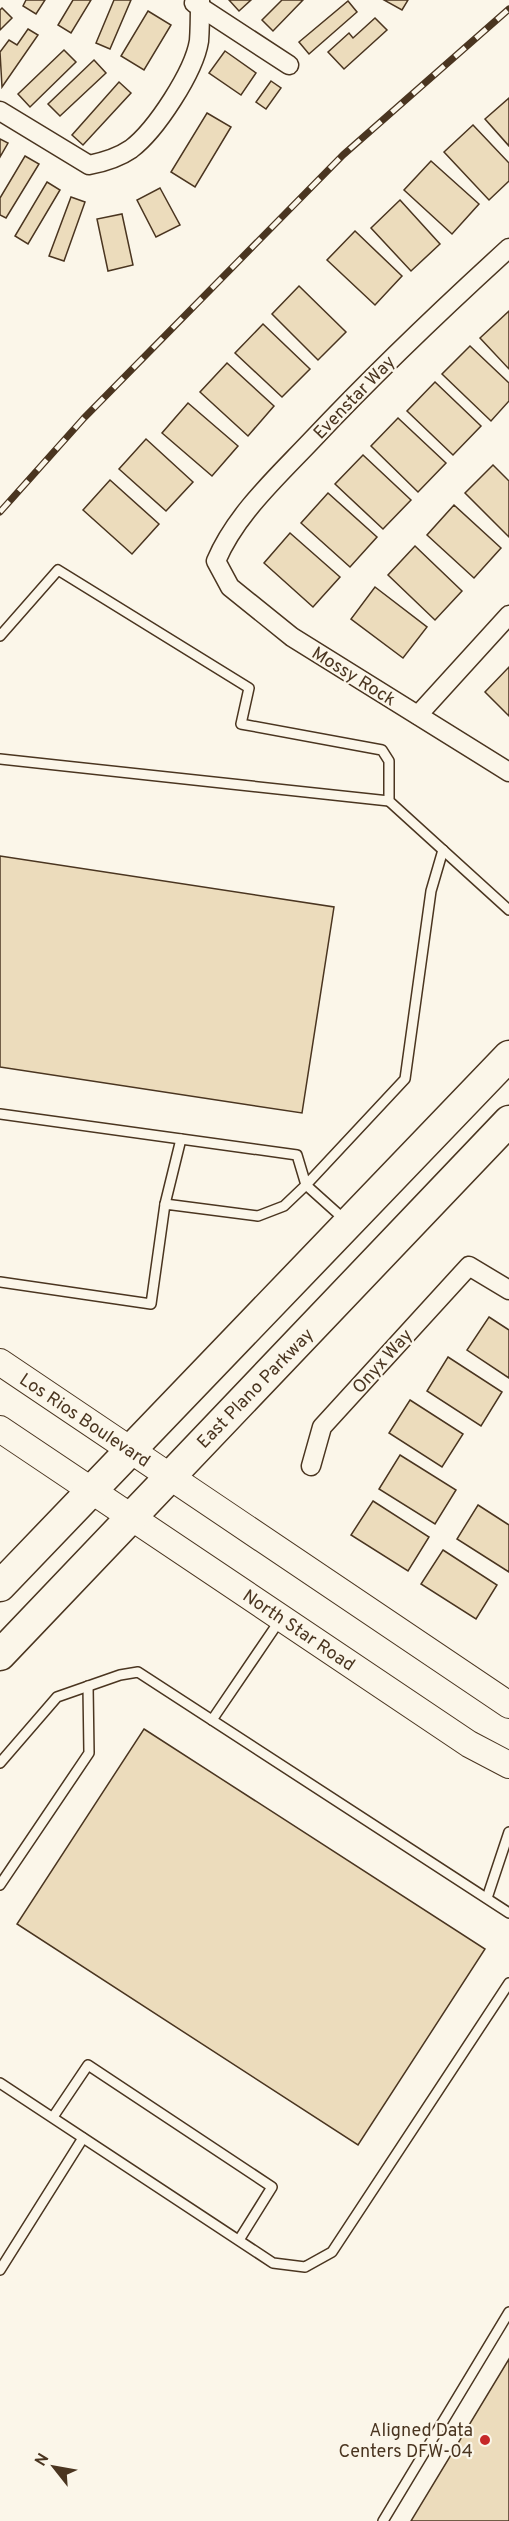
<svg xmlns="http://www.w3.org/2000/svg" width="509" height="2521" font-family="Overpass,sans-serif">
	<rect width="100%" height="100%" fill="#fbf6e9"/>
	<g fill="#ecdcbc" stroke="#4a3520" stroke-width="1.5">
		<path d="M26,0H45L36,14L23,6Z"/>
		<path d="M73,0H91L71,33L58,25Z"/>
		<path d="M114,0H131L110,49L96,43Z"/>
		<path d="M229,0H251L239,11Z"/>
		<path d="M282,0H303L273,31L262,20Z"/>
		<path d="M384,0H408L402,10Z"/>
		<path d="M348,1L357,12L309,54L299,42Z"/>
		<path d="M2,8L12,18L0,30V10Z"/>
		<path d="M148,11L171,25L144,70L121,56Z"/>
		<path d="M375,18L387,30L344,69L328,52L349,33L353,38Z"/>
		<path d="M28,29L38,35L2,87L0,52L9,40L17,45Z"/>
		<path d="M64,50L76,62L30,107L18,94Z"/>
		<path d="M225,51L256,73L241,95L209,73Z"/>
		<path d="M94,60L106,73L60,116L48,104Z"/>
		<path d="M271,81L281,88L266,109L256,102Z"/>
		<path d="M119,82L131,93L83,145L72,135Z"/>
		<path d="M509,98V146L485,119Z"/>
		<path d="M207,113L231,127L195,187L171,172Z"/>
		<path d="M473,125L509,163V181L489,200L444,152Z"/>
		<path d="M0,139L8,143L0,157Z"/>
		<path d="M25,156L39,164L6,218L0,215V198Z"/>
		<path d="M431,161L479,204L452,234L404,190Z"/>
		<path d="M47,182L60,190L28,244L15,236Z"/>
		<path d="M160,188L180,225L156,237L137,200Z"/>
		<path d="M71,197L85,202L64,261L49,256Z"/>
		<path d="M400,200L440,244L411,271L371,228Z"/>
		<path d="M122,214L133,265L108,271L97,219Z"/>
		<path d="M355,231L402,276L375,305L327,260Z"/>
		<path d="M299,286L346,332L318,360L272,314Z"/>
		<path d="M509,311V369L480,338Z"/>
		<path d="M263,324L310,369L282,397L235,353Z"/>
		<path d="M470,346L509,383V401L491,421L442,374Z"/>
		<path d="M227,363L274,406L248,436L200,392Z"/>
		<path d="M435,382L481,426L453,455L407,411Z"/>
		<path d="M188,403L238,446L212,476L162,433Z"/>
		<path d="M398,418L446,463L418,492L371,446Z"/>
		<path d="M146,439L193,482L166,511L119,469Z"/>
		<path d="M363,455L411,500L383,529L335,484Z"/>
		<path d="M493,465L509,481V537L465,493Z"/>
		<path d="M110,480L159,524L132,554L83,510Z"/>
		<path d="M328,493L377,537L350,567L301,523Z"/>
		<path d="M454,505L501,548L474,578L427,535Z"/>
		<path d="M290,533L340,577L313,607L264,563Z"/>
		<path d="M415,546L462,591L435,620L388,575Z"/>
		<path d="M375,587L427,627L403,658L351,619Z"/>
		<path d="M509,667V716L485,692Z"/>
		<path d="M0,856L334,907L302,1113L0,1067Z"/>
		<path d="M489,1317L509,1330V1378L467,1350Z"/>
		<path d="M448,1357L502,1392L481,1426L427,1391Z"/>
		<path d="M410,1400L463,1434L442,1467L389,1433Z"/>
		<path d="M400,1455L456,1490L435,1524L379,1489Z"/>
		<path d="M373,1501L429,1537L408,1571L351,1535Z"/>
		<path d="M478,1505L509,1525V1572L457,1539Z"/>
		<path d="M443,1550L497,1585L476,1619L421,1584Z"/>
		<path d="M144,1729L485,1949L358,2145L17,1924Z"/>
		<path d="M509,2359V2521H411Z"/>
	</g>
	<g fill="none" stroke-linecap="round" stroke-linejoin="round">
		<g stroke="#4a3520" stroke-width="12">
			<g id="lane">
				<path d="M0,636L58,570L249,688L241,724L382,750L389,761V801L509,910"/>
				<path d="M0,759L389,801"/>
				<path d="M0,1114L297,1155L306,1185L284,1206L258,1216L165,1204L151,1304L0,1282"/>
				<path d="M165,1204L181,1139"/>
				<path d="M345,1220L306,1185L405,1079L431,891L443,850"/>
				<path d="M212,1720L280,1620"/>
				<path d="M0,1763L57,1697L120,1675L138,1672L509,1913"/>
				<path d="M0,1885L89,1753L88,1686"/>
				<path d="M487,1898L509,1832"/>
				<path d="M0,2083L273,2263L305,2267L332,2252L509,1983"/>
				<path d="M53,2117L88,2065L272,2187L239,2240"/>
				<path d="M0,2270L83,2138"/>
				<path d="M383,2521L509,2312"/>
			</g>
		</g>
		<g stroke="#4a3520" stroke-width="21">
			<g id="street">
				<path d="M194,3L289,65"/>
				<path d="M0,111L89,165C104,162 118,158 131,149C156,130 194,72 199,41C200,28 200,14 200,0"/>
				<path d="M509,248C441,310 375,373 312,440C277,477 236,514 216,561L230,587L292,637L509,772"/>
				<path d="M418,715L509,615"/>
				<path d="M311,1466L322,1427L469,1266L509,1290"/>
			</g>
		</g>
		<g stroke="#4a3520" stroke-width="28">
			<g id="secondary">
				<path d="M0,1362L509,1705"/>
				<path d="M0,1429L469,1744L509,1765"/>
			</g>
		</g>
		<g stroke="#4a3520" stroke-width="33">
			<g id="primary">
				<path d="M0,1586L509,1056"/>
				<path d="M0,1655L509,1121"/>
			</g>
		</g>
		<use href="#lane" stroke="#fbf6e9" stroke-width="9"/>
		<use href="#street" stroke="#fbf6e9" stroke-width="18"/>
		<use href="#secondary" stroke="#fbf6e9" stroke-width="26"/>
		<use href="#primary" stroke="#fbf6e9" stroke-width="30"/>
		<g stroke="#4a3520" stroke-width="7">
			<path id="rail" d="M0,512L84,418L343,155L509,9"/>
		</g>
		<use href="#rail" stroke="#fbf6e9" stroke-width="4.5" stroke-dasharray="14" stroke-linecap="butt"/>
	</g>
	<circle fill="#c62828" stroke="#fbf6e9" stroke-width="2" cx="485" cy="2440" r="6"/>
	<g text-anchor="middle" stroke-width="4.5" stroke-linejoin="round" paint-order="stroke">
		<g font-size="18" fill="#4a3520" stroke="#fbf6e9">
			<text transform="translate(354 397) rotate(-46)" y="6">Evenstar Way</text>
			<text transform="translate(354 676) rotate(32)" y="6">Mossy Rock</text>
			<text transform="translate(382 1361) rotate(-48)" y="6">Onyx Way</text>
			<text transform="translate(255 1388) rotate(-46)" y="6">East Plano Parkway</text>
			<text transform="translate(85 1420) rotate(34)" y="6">Los Rios Boulevard</text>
			<text transform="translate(299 1630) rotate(34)" y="6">North Star Road</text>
		</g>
		<g font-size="18" fill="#4a3520" stroke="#fbf6e9" text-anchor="end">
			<text x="473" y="2436">Aligned Data<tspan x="473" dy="21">Centers DFW-04</tspan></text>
		</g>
	</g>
	<g transform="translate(54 2467) rotate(301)" stroke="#fbf6e9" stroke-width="4.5" paint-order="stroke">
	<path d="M0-4.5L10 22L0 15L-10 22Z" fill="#4a3520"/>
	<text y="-9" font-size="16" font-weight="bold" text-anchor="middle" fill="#4a3520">N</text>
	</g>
</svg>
